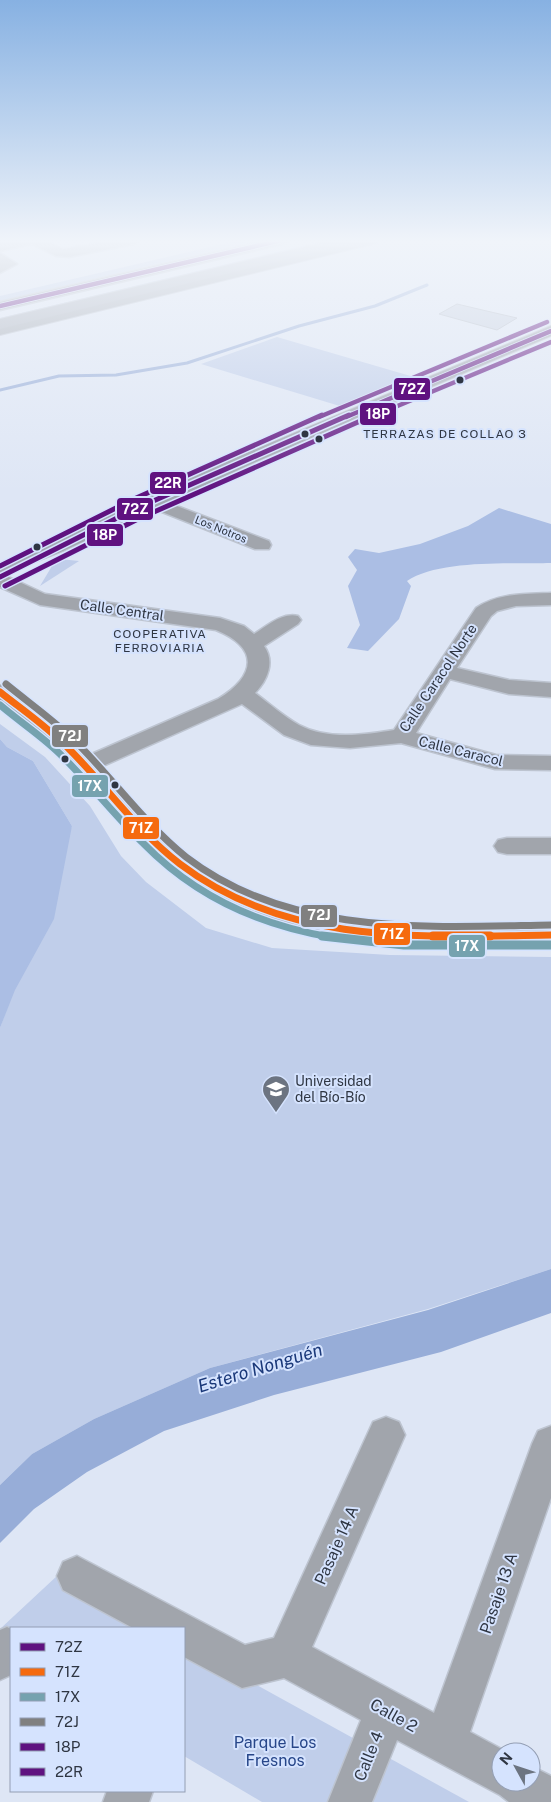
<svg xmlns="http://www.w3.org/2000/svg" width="551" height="1802" font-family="'Public Sans',sans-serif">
	<rect width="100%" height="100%" fill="#dee6f5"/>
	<g fill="#c0ceea">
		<path d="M240,240L246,243L0,301V296Z"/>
		<path d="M327,240H338L0,321V318Z"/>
		<path d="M277,337L414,377L343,407L201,364Z"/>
		<path d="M60,559L79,561L40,586L55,561Z"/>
		<path d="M0,724L45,757L90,806L121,856L146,882L206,928L272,948L390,955L551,957V1269L428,1309L210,1368L94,1419L32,1454L0,1485V1028L72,826L33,761L7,747L0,739Z"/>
		<path d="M58,1575L154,1628H11V1655L0,1648V1629Z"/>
		<path d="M184,1645L469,1802H262L184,1756Z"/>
	</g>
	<g fill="#abbee4">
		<path d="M499,508L551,524V563C512,564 439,559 407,581L411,586L399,619L368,651L347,648L360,625L348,586L357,570L348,557L355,549L379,553L420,544L468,526Z"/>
		<path d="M0,739L7,747L33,761L72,826L54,919L15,990L0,1028Z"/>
	</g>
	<path fill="#97add8" d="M551,1269V1313L441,1352L274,1395L164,1431L87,1472L34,1509L0,1543V1485L32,1454L94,1419L210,1368L428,1310Z"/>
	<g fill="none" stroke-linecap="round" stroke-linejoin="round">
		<path stroke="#97add8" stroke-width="3" d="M0,390L59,376L116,375L187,363L299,326L375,306L427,285"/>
	</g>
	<path fill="#c6cfe0" stroke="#b4bbc7" d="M457,304L491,312L517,318L497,330L439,314Z"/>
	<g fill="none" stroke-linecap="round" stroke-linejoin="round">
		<g stroke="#bdc4d0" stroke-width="3">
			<g id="minor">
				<path d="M16,240H44L63,249L117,240H140L134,244L69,257L56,256L32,244L0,251V243Z"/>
				<path d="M267,240H288L282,244L0,310V302Z"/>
				<path d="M0,253L17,264L0,273Z"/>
				<path d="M153,497L269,541L271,545L269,549H255L147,506L144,502L147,498Z"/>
				<path d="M0,573L45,594L220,618L244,626L254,634C267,626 282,612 298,616L301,620L298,624L264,646C275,661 268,680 255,693C270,704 283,716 299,725C327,740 364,735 394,730L476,608C498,593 525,594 551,593V605L516,606L497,611L491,616L457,668L509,680L551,683V697L509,694L450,679L416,733L496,755L551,756V770L495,769L401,743L350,748L311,745L284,735L242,704L94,770L86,772L78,770L74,765L78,760L218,699C256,676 260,648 216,630L40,605L0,587Z"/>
				<path d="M507,838H551V854H507L498,852L494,846L498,840Z"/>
				<path d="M386,1417L399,1422L405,1435L312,1647L434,1713L532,1444L538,1431L551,1426V1498L470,1732L507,1752H501V1782H531V1766L551,1776V1802H509L500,1795L397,1740L372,1802H328L361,1720L284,1678L242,1688L184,1657V1628H133L63,1590L57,1576L63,1562L77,1556L245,1645L274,1638L373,1422Z"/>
				<path d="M7,1627L11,1629V1675L0,1680V1630Z"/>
				<path d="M107,1791H153L149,1802H103Z"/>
			</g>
		</g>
		<g stroke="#bdc4d0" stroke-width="2">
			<g id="major">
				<path d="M357,240H379L377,243L0,335V325Z"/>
				<path d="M551,326V336L251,464L63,551L0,576V563L239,456Z"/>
				<path d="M0,685L8,687C31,706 57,723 78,745C116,782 148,825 190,858C291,939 430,926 551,925V945C424,946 274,958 170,870C129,836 98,792 61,755C42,736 21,720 0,704Z"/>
			</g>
		</g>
		<g stroke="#bdc4d0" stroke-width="2">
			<path id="highway" d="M334,240H356L354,243L0,329V319Z"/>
		</g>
		<use href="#minor" fill="#a1a5ac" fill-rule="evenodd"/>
		<use href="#major" fill="#a2a8b2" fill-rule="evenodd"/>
		<use href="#highway" fill="#a7adb9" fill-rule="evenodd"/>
		<g stroke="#d5e3fe" stroke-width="6">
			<g id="bus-1-far1">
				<path d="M0,306L282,240"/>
				<path d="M346,417L551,331"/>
			</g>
		</g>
		<g stroke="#d5e3fe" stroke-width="8">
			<path id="bus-1" d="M0,577L135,509L349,415"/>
		</g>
		<g stroke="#d5e3fe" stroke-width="10">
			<path id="bus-2-far1" d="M0,692C24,711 49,728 70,750C107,787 138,832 180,864C288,946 422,937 551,935"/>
		</g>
		<g stroke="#d5e3fe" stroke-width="12">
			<path id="bus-2" d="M433,936H490"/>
		</g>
		<g stroke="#d5e3fe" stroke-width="10">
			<path id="bus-3-far1" d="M0,705C21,723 45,738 64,758C92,786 116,817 144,844C195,896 259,925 330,937"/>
		</g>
		<g stroke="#d5e3fe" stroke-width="12">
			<path id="bus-3" d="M322,936L404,945H551"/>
		</g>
		<g stroke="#d5e3fe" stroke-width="10">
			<path id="bus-4" d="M6,684C29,703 55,721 76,742C113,779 145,824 186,857C290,937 427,927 551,925"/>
		</g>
		<g stroke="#d5e3fe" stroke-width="6">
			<path id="bus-5-far1" d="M371,417L551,342"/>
		</g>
		<g stroke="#d5e3fe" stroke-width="8">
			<path id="bus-5" d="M5,586L138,519L374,415"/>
		</g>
		<g stroke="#d5e3fe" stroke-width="6">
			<path id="bus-6-far1" d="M319,417L547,322"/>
		</g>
		<g stroke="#d5e3fe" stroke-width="8">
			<path id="bus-6" d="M0,566L134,499L322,415"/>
		</g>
		<use href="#bus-1-far1" stroke="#5f1280" stroke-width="4.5"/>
		<use href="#bus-1" stroke="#5f1280" stroke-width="5"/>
		<use href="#bus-2-far1" stroke="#f56a0f" stroke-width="7"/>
		<use href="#bus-2" stroke="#f56a0f" stroke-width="9"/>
		<use href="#bus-3-far1" stroke="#75a2af" stroke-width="7"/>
		<use href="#bus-3" stroke="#75a2af" stroke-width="9"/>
		<use href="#bus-4" stroke="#808080" stroke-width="7"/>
		<use href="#bus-5-far1" stroke="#5f1280" stroke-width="4.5"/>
		<use href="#bus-5" stroke="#5f1280" stroke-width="5"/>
		<use href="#bus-6-far1" stroke="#5f1280" stroke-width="4.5"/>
		<use href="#bus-6" stroke="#5f1280" stroke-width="5"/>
	</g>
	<linearGradient id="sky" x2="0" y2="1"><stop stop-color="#87b1e2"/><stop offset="0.49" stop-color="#f0f4fa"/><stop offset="1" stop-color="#f0f4fa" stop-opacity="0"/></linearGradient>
	<rect width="551" height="492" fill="url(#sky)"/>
	<defs>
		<g id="university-pin" transform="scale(1.4375)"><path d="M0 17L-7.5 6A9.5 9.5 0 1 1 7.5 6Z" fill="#6c7481" stroke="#d5e3fe"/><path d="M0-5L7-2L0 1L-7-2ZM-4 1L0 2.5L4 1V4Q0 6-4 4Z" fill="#fff"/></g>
	</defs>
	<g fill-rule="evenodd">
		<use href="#university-pin" x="276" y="1089"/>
	</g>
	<g fill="#2f3643" stroke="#d5e3fe" stroke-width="2">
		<circle cx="460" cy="380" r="4.5"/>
		<circle cx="305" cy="434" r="4.5"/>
		<circle cx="319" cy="439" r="4.5"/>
		<circle cx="37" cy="547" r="4.5"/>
		<circle cx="65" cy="759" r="4.5"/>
		<circle cx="115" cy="785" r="4.5"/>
	</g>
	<g text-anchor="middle" stroke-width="4" stroke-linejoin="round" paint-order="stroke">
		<g font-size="11" fill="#2f3643" stroke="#d5e3fe">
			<text transform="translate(221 529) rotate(22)" y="4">Los Notros</text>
		</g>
		<g font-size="12" letter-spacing="1" fill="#2f3643" stroke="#d5e3fe">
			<text x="445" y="438">TERRAZAS DE COLLAO 3</text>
			<text x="160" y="638">COOPERATIVA<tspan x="160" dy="14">FERROVIARIA</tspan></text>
		</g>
		<g font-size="14" fill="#2f3643" stroke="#d5e3fe">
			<text transform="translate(122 610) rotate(8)" y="5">Calle Central</text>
			<text transform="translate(438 678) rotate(-56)" y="5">Calle Caracol Norte</text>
			<text transform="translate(461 751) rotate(14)" y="5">Calle Caracol</text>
		</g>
		<g font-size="14" fill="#2f3643" stroke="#d5e3fe" text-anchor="start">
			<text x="295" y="1086">Universidad<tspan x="295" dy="16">del Bío-Bío</tspan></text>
		</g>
		<g font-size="16" fill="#2f3643" stroke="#d5e3fe">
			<text transform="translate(336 1545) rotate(-66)" y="6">Pasaje 14 A</text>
			<text transform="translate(498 1593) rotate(-71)" y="6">Pasaje 13 A</text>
			<text transform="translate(394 1715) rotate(29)" y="6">Calle 2</text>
			<text transform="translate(368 1756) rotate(-68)" y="6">Calle 4</text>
		</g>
		<g font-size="16" fill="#274689" stroke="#d5e3fe">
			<text x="275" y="1748">Parque Los<tspan x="275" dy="18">Fresnos</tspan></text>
		</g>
		<g font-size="18" font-style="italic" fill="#1a3879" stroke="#d5e3fe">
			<text transform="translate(260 1368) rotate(-17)" y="6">Estero Nonguén</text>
		</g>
	</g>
	<g stroke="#d5e3fe" stroke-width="2">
		<rect x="393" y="377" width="38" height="24" rx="5" fill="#5f1280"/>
		<rect x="359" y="402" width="38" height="24" rx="5" fill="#5f1280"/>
		<rect x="149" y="471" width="38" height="24" rx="5" fill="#5f1280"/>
		<rect x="116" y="497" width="38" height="24" rx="5" fill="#5f1280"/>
		<rect x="86" y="523" width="38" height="24" rx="5" fill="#5f1280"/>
		<rect x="51" y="724" width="38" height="24" rx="5" fill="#808080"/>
		<rect x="71" y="774" width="38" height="24" rx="5" fill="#75a2af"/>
		<rect x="122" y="816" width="38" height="24" rx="5" fill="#f56a0f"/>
		<rect x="300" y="904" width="38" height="24" rx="5" fill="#808080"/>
		<rect x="373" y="922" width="38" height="24" rx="5" fill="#f56a0f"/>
		<rect x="448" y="934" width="38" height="24" rx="5" fill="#75a2af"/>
	</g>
	<g font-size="14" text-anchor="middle" font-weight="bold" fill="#fff">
		<text x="412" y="394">72Z</text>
		<text x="378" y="419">18P</text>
		<text x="168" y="488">22R</text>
		<text x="135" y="514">72Z</text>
		<text x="105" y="540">18P</text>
		<text x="70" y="741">72J</text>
		<text x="90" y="791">17X</text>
		<text x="141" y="833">71Z</text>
		<text x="319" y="920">72J</text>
		<text x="392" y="939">71Z</text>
		<text x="467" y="951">17X</text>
	</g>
	<rect x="10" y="1627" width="175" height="165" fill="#d5e3fe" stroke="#939eb3"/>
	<rect x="20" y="1643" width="25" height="8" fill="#5f1280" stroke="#939eb3"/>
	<text x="55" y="1652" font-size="15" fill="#2f3643">72Z</text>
	<rect x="20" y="1668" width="25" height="8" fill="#f56a0f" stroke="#939eb3"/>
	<text x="55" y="1677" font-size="15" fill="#2f3643">71Z</text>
	<rect x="20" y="1693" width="25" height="8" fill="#75a2af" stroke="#939eb3"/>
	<text x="55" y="1702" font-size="15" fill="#2f3643">17X</text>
	<rect x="20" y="1718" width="25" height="8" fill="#808080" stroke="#939eb3"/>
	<text x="55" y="1727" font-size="15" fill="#2f3643">72J</text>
	<rect x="20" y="1743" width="25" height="8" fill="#5f1280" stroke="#939eb3"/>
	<text x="55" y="1752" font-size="15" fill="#2f3643">18P</text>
	<rect x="20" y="1768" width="25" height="8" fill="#5f1280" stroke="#939eb3"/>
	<text x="55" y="1777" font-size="15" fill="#2f3643">22R</text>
	<g transform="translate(516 1767) rotate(310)"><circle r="24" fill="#d5e3fe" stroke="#939eb3"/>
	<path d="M0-4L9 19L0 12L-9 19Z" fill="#6c7481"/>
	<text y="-8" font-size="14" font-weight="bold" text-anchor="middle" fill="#2f3643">N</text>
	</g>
</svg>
